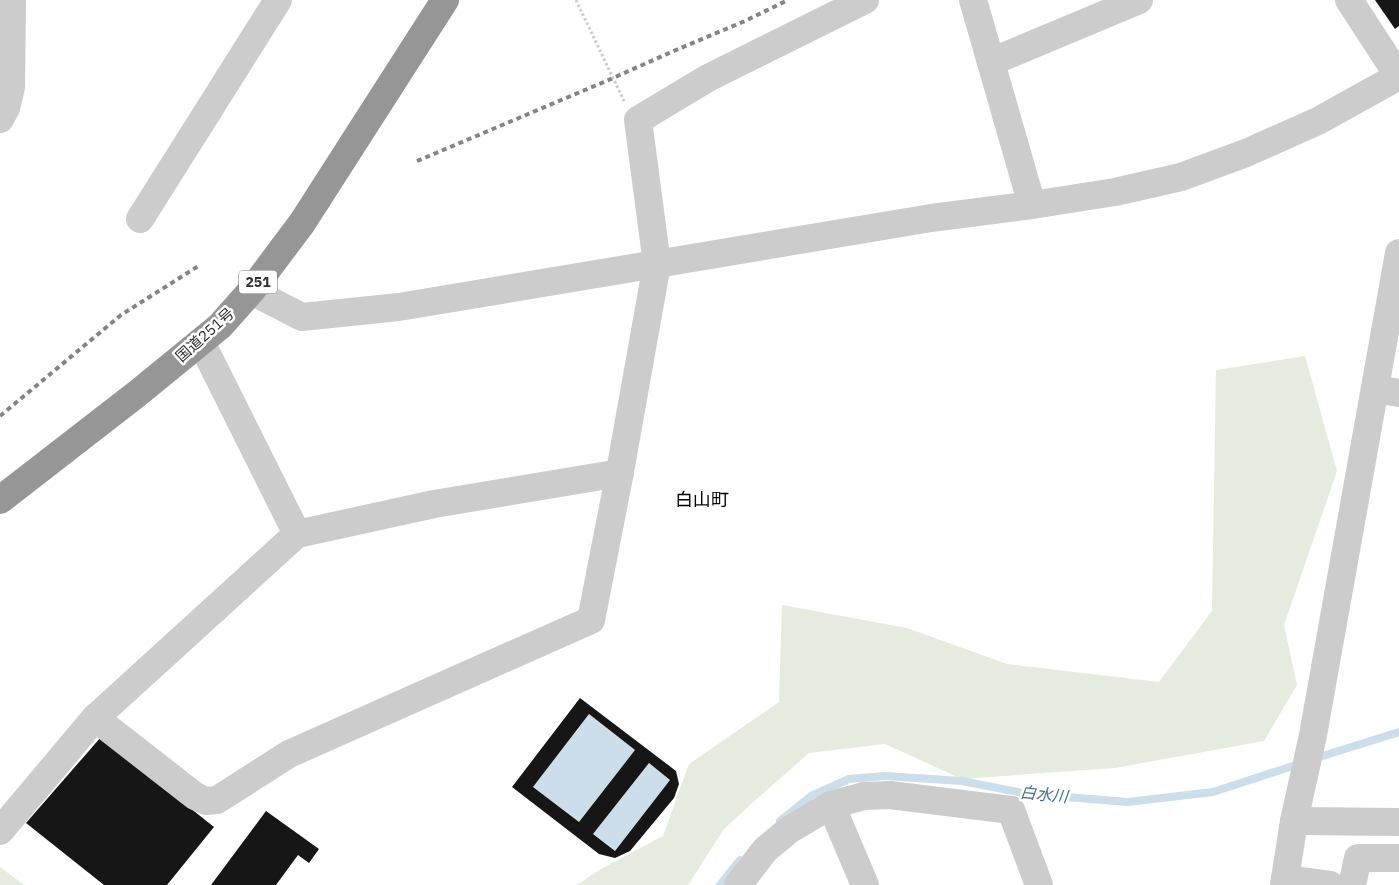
<svg xmlns="http://www.w3.org/2000/svg" width="1399" height="885" font-family="'IBM Plex Sans','Noto Sans JP',sans-serif">
	<rect width="100%" height="100%" fill="#fff"/>
	<g fill="#e5ebde">
		<path d="M1305,356L1337,471L1284,625L1297,685L1264,741L1115,768L962,779L885,744L809,753L760,796L724,829L688,885H577L599,870L663,836L689,764L779,702L782,605L907,628L1007,664L1159,682L1212,611L1216,370Z"/>
		<path d="M0,867L24,885H0Z"/>
	</g>
	<g fill="#ccdee9">
		<path d="M589,714L635,750L579,822L533,787Z"/>
		<path d="M649,763L670,780L615,851L593,834Z"/>
	</g>
	<g fill="none" stroke-linecap="round" stroke-linejoin="round">
		<g stroke="#ccdee9" stroke-width="8">
			<path d="M1313,759L1399,732"/>
			<path d="M780,821L811,796L849,779L885,776L962,781L1028,794L1128,802L1213,792L1302,763"/>
			<path d="M720,885L740,860"/>
		</g>
	</g>
	<g fill="#161616" fill-rule="evenodd">
		<path d="M1375,0H1399V26L1395,29Z"/>
		<path d="M580,698L676,771L679,784L674,798L630,851L615,858L599,854L512,787ZM589,714L635,750L579,822L533,787ZM649,763L670,780L615,851L593,834Z"/>
		<path d="M101,737L214,827L167,885H104L26,823Z"/>
		<path d="M266,811L319,849L309,863L298,855L276,885H211Z"/>
	</g>
	<g fill="none" stroke-linecap="round" stroke-linejoin="round">
		<path stroke="#ccc" stroke-width="3" stroke-dasharray="2.5 2.5" stroke-linecap="butt" d="M576,0L593,36"/>
		<g stroke="#ccc" stroke-width="28">
			<path d="M973,0L1032,205"/>
			<path d="M1349,0L1399,77"/>
			<path d="M991,62L1139,0"/>
			<path d="M0,119L6,108L11,87L12,0"/>
			<path d="M140,219L278,0"/>
			<path d="M251,291L302,317L399,307L931,218L1032,205L1115,192L1181,177L1246,153L1318,121L1399,76"/>
			<path d="M201,342L297,534"/>
			<path d="M1375,389L1399,393"/>
			<path d="M95,718L195,796L206,801L217,800L289,754L591,620L619,477L657,264L638,120L708,78L865,0"/>
			<path d="M831,805L865,885"/>
			<path d="M1294,821L1399,822"/>
			<path d="M0,831L95,718L297,534L434,504L620,473"/>
			<path d="M1285,879L1330,885"/>
			<path d="M738,885L765,850L789,830L831,805L864,796L890,795L1011,810L1039,885"/>
			<path d="M1284,885L1294,821L1313,735L1399,253"/>
			<path d="M1352,885L1358,858H1399"/>
		</g>
		<path stroke="#969696" stroke-width="28" d="M0,500L138,393L220,326L251,291L302,223L445,0"/>
		<g stroke="#848484" stroke-width="4" stroke-dasharray="5 4" stroke-linecap="butt">
			<path d="M417,161L604,82L676,50L745,21L788,0"/>
			<path d="M0,416L121,315L200,265"/>
		</g>
		<path stroke="#ccc" stroke-width="3" stroke-dasharray="2.5 2.5" stroke-linecap="butt" d="M593,36L624,101"/>
	</g>
	<g text-anchor="middle" stroke-width="5" stroke-linejoin="round" paint-order="stroke">
		<rect fill="#fff" stroke="#6d6d6d" stroke-width="1" x="239" y="270.5" width="38" height="23" rx="4"/>
		<g font-size="14" font-weight="bold" fill="#2f2f2f">
			<text x="258" y="287">251</text>
		</g>
		<g font-size="15" fill="#2f2f2f" stroke="#fff">
			<text transform="translate(205 335) rotate(-42)" y="5">国道251号</text>
		</g>
		<g font-size="16" font-style="italic" fill="#44708b" stroke="#fff">
			<text transform="translate(1044 794) rotate(6)" y="6">白水川</text>
		</g>
		<g font-size="18" fill="#000" stroke="#fff">
			<text x="702" y="506">白山町</text>
		</g>
	</g>
</svg>
